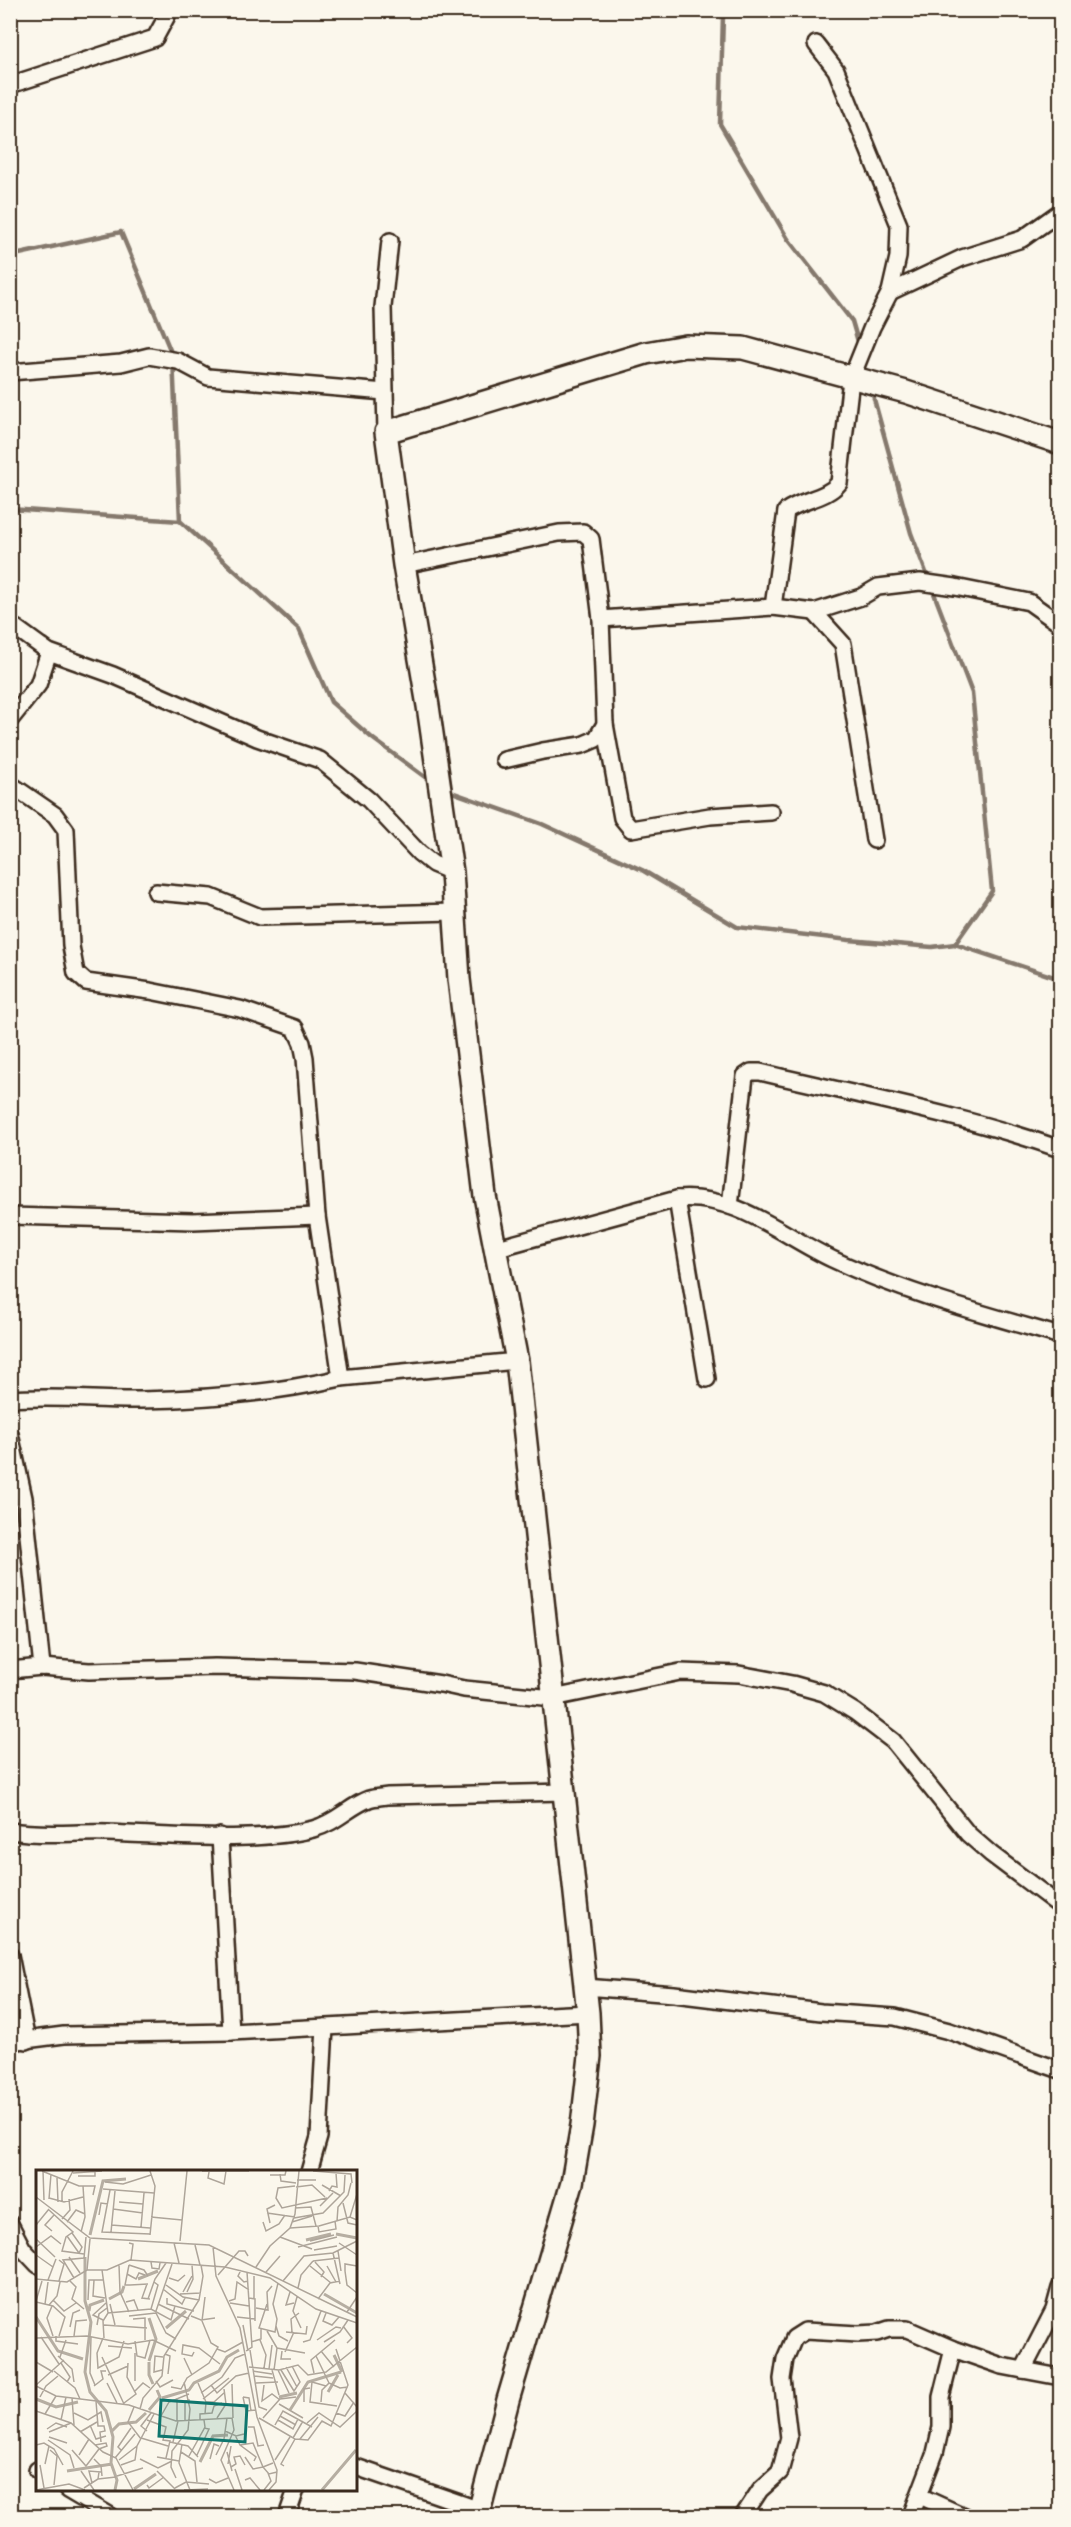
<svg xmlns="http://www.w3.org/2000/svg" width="1071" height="2527" font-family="'Balsamiq Sans',sans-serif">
	<rect width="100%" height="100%" fill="#fbf7ec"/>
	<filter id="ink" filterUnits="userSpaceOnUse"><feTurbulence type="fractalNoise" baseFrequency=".0167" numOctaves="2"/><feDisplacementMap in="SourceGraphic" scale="12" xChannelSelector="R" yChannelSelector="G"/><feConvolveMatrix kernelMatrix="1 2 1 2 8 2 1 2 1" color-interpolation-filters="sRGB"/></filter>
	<g filter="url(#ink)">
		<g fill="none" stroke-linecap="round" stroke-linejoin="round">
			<g stroke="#85796d" stroke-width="4.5">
				<path d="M723,15L720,124L788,239L852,321L859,345"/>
				<path d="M10,256L121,232L173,357L180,521L299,629L331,702L372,738L433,783"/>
				<path d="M871,388L911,533L972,693L992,891L955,944L1060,979"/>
				<path d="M10,509L180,521"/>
				<path d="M446,790L542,824L642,870L737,927L849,940L932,947L955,944"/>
			</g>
			<g stroke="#3b2a1e" stroke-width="20">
				<g id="street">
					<path d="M10,85L155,38L167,16L168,10"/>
					<path d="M890,292L962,258L1022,239L1060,212"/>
					<path d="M10,372L121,363L149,356L178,361L208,377L385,392"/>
					<path d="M386,432L383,307L390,241"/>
					<path d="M404,565L559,533L583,532L591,539L601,619L605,724L596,739L582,745L543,751L504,760"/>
					<path d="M773,607L786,511C802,499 826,499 839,483L851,379L872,327L890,292L898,257L899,225L836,70L816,44"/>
					<path d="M814,612L843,644L874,840"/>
					<path d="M601,619L773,607L814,612L861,597L878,587L920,582L955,587L1029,602L1060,624"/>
					<path d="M10,627L16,628L49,652L113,675L257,738L320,760L369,800L419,853L433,864L452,872"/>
					<path d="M10,720L38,685L49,652"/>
					<path d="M605,724L622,818L631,829L710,816L771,812"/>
					<path d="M10,784L55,815L66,830L71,946L76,973L86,982L150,991L240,1009L295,1028L302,1043L305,1058L317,1216L341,1378L517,1361"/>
					<path d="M156,892L211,897L260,917L454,912"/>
					<path d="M677,1199L707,1379"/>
					<path d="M730,1206L745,1076L751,1072H760C861,1096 963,1115 1060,1149"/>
					<path d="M10,1216L193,1221L317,1216"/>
					<path d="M494,1249L677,1199C737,1194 781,1235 832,1259C904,1293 984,1314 1060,1336"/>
					<path d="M10,1399C54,1396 96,1400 140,1400C207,1399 275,1393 341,1378"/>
					<path d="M10,1434L24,1498L42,1667"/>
					<path d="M10,1670L42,1667L89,1671L215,1667L355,1671L441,1684L464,1689L553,1698L680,1672L739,1674L792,1684L824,1693L855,1712L893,1741L968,1834L991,1854L1060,1906"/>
					<path d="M10,1831C42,1836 75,1832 107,1833C168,1835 254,1844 313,1829C336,1823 350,1806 369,1799C375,1797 382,1797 387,1796L565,1792"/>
					<path d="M220,1836L231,2032"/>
					<path d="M10,1955L27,2041"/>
					<path d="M585,1987L674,1994L821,2012L895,2017L949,2031L1060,2070"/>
					<path d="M10,2042L64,2035L231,2032L588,2013"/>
					<path d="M309,2172L319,2137L325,2027"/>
					<path d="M10,2224L23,2249L38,2265"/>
					<path d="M1023,2370L1054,2310L1060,2288"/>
					<path d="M356,2467L480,2510"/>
					<path d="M37,2470L38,2471"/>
					<path d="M67,2490L111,2516"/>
					<path d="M920,2496L964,2516"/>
					<path d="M287,2516L296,2490"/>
					<path d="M743,2516L760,2490L780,2472L789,2438L782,2379L785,2359L794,2338L805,2331L858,2334L877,2333L889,2329H907L953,2349L1002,2366L1060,2377"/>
					<path d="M911,2516L935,2453L941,2427V2397L953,2349"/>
				</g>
			</g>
			<g stroke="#3b2a1e" stroke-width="26">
				<path id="secondary" d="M478,2516L508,2400L572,2183L582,2125L590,2056L588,2013L517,1361L485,1196L459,979L452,872L428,706L404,565L386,432L646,353L686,346L743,348L906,392L1060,443"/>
			</g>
			<use href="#street" stroke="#fbf7ec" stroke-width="15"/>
			<use href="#secondary" stroke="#fbf7ec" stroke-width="21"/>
		</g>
	</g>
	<g transform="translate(36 2170)">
		<rect width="321" height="321" fill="#fbf7ec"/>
		<path fill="none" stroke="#b6aea2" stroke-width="3" d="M300,64L321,68M54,65L67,11L90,9M270,70L295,64M49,87V131L55,152L49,202L54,222L70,241L77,267L75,293L81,310L79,320M102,109L122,101M288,124L321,143M73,129L86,122L88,116M53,141L54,135L68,130M0,147L22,181L47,189M113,148L120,169L113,191M130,158L150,141M298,185L306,202M113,192V205L117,214M292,222L302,205M243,227L261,223M126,228L153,220L158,213L183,201L191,187L203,180M0,229L20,237L42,232M113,240L124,227L121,220M254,240L272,212L305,202M75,262L83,254L100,252L110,243M164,292L177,266L192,265M31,301L76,294M98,319L120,304M286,320L320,280"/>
		<path fill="none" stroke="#aea59a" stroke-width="1.5" d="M6,1L43,16H59L57,25M7,1L8,30M166,1H213M277,1L315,4L316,13M173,2L172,8L188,14L190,1M37,3L66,1M244,4L245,11L260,13M234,5H249L250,1M42,6H59V1M21,8L22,32M261,10H280M69,12L87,14L115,5M286,15L305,26M259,16L242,18L240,28L246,38L291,28M260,17L276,15L289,27M67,19L118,23M74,20L66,62L114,64M293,21L296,16L301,17L300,3M0,27L54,68L173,75L321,147M13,28L28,32L47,27M13,29L15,4M26,32V22L37,1M83,32L107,34M307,33L312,53L321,55M284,36L297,23M259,38L275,37L280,56M77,39L107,43M13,40L37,62L30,67L26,81L48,84M231,43L259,47M63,45L65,33L72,34M115,47L146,50M314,47L321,24M258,48L287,43L308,22L309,5M26,49L34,40L33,29M301,51L302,37L312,25L315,13M31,52L40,40L49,44M227,52L230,61L243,54L249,45M256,52L276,46M234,53L231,39L239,35M0,55L13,39M75,55L114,58M282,56L283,62L300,59L299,51M105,57L108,23M254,58L283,56L314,47L321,50M16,61L9,55L18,45M45,62L49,47L47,16M75,62L79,21M114,65L119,16L114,1M31,66L43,83L46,77L36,63M244,67L276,79M0,69L19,87M144,71L151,1M274,71L298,65M93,73L97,74L95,90M138,73L143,93M303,73L321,85M159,75L164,95M0,77L15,66L25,74M177,77L180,106L204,158L221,247L241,300L240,312L233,320M262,77L301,67M278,80L301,76M302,81L305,101M297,83L304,114M0,85L17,97M33,87L44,103M23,90L28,94L23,111M277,91L303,88M115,92L116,98L123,99L124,93M279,92L288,102L285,107M83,95L84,122L93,142M93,95L89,115H94M93,95L108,100L112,106M274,96L295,113M291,96L300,112M321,96L309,94V101L311,115L321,123M220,97L234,76L254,58L259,44L263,1M51,100L54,69M66,100L72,143M205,100L202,106L208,112L212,111M230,102L244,86M91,104L100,109L103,103L109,105M182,105L203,81H209L212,86M38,108L27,90L48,88L50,67M133,108L142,111L149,105M0,109L31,112L51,100H71L94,90L189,97L234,108L280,139L321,153M12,110L20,89M58,110L57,126L69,128M34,111L40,117L36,129L48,139M247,111L268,86L297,83L321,71M111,114L106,128L114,129M94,115L112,114M130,115L147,127L163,130M262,118L265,105L277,91M127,119L146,134L149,128M147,122L156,106M151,122L157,109L156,95M254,122L250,135L258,133M144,124L165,123M261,127L257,141L265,158M131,128V134L158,141M213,128L219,129V151M218,128V106M112,129L119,109L130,93M282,129L294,113L304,111M17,130L28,141L40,133M52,130L53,110H68M0,131L6,111M193,131L199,129L201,112L213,120M0,132L17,136L29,147L23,166M90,132L98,130L102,140M194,133L213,136M9,134L12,112M74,134L79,155M122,134L153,149M231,134L223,158L239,162L241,149L237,134L242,113M13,135L21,126L24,112M16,136L11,148L17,166M220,138L232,140L231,122L236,116M115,139L122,115L118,112M120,141L136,94M311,142L321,127M120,143L130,163L140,169M290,143L287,151L296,155L303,147M93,146L120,143M155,146L165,150L179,148M201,147L219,149M97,149L109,148V170M67,150L57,145L70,133M61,155L63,144L71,138M68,155L111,158M207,155L212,181M240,156L243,166L252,171M307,156L316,168L311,173M34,157L37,143L44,140M231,161L241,178L269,183M250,162L270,164L271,156M256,162L255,149L263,143M20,166V171L42,174M38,166L40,151L51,150M5,167L23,194M55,167L54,203L59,215M0,168L51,166L92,174L117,170L140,181M67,168L61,183L62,198L83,187L88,171M68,168L67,151L72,143L115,139L135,150L139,136M224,170L230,185L228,198M281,170L300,157L305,158M99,171L101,186L109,188L114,170M215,172L225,169V159M267,172L274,170L285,141M288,172L304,162L312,150M72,176L96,178M181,179L189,182L207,172M214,180L223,237L231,240M210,181L216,177L211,102M246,181L245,189H255M285,181L298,197M158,182L156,186L146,184L147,175L163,178L184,194M249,182L258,162M99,183V211M129,184L134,186L132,204M22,186L36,199L38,212M280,186L293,213L286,220L285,232M24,187L30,170M66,187L88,234M148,188L156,205M0,192L17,202M25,193L34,207L31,212M213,197L243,200L262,195L272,205L290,202L321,177M250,197L261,217M233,199L236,175M126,200L118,202L119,186L127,187M236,200L243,225M238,200L241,178M242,200L253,223M245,200L258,221L264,212L256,196M18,201L39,218L44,229M217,201L236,204M278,203L275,190L299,170M72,205L92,196M218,206L237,208M120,211L124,217L137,210M71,213L81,233M162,213L170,232L169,244M220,213L242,212M293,213L304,218L312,217M196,214L197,248M0,215L28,190M175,215L181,223L200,206L213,203M228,215L226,231L236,224L244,230M0,216L20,226L93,235L140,251L196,248L198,260L185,290L198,320M58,216L67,209L65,201H70M290,216L276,212L274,232L301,236M135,217L145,219L151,208L173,193L182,177L175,173L166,151L169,127M98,222L107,213L114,218M165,223L186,207L199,188L209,184M309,223L321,237M4,227L10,216L22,206M207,227L210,241L220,240M207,227L213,228L215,241M36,228L38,255M141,228V251M167,229L193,208M60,231L62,256H68L69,261L64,262L65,272M170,232H178L189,222M268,232V219L274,218M88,233L100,224L91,207L92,193M243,234L267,248M98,237L92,252L105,269M104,239L107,228L126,206L128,186L163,130L167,106L165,95M0,241L35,253L67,282L80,288L97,320M38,243L52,250L65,242L67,252M300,243L309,246L318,232M9,244L20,226M125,246L133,232L153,224M244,246L260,255M181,248L190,234L188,219M223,248L259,269L272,270L286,251L295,256L312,215L300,179M227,248L244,229L260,227M25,250L30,227M111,250L130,257L127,270L134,271L130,288M164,250V244L176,243L178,236L186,233M242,250L257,259L262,249M149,251V231L154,230M271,253L283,243L304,257L321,241M54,255L60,269L70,266M239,255L247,241L276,257M212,257H218L222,276L228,275M11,259L20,253L31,257M111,261L105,256L115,243M189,261L200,266L208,264M13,262L35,253M44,262L61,252M199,265L204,275L220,287L218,291M13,267L31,273M105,268L132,276M257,268L267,251M264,269L282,247M12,270L34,285L38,298M134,272L152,276L162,287M137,272L142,251M146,274L143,293L154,320M0,275L8,273L18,279L27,295M204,275L217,273L227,297L237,293M14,280L21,286L18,315M36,280L50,296L63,279L71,276L70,273L59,275M85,280L82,277L95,258M145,282L159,291L161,312M191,282L196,301M43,285L53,269M161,285L173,259L168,258M180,285L188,269L191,248M153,286L169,257L168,250M121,287L143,291M209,287L217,299L227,297L233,304L241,302M79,288L99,264M58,289L65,296L66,306M104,289L122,298L136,291M174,289L178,274L183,276M83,290L101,276M239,290L254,267M9,294L13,276M192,294L195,276M4,295L8,318M85,295L99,290L101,276L118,244M248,296L245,294L259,269M195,297L200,294L198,287L204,286L209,295M199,299L206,320M45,301L58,320M121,301L139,319M81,306L107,298M140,308L135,297L136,281L152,260L154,239L148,212M62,309L80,307M173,309L180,313L192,308M209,310L214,308L224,320M56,313L53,301L65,302M111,315L113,318L128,307M48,318L62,309L63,302M139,318L150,312L173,314M0,320L33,314L49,320M148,320L172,319M228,320L235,311L232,303"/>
		<path fill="#0f766e" fill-opacity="0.15" stroke="#0f766e" stroke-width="3" d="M125,230L211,236L209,272L123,266Z"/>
		<rect width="321" height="321" fill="none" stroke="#3b2a1e" stroke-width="3"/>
	</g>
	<rect width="1071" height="2527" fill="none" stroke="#fbf7ec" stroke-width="36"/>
	<rect x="18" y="18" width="1035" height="2491" fill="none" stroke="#3b2a1e" stroke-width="2" filter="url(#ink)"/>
</svg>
